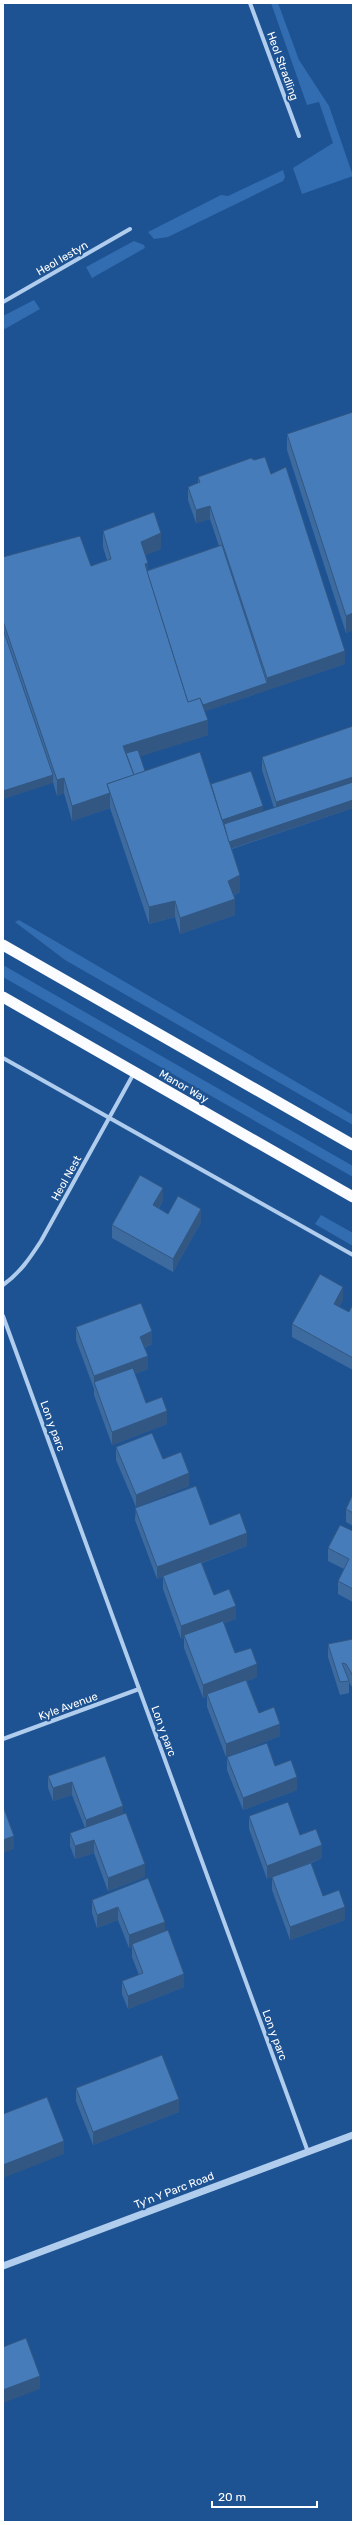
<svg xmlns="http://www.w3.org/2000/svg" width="356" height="2525" font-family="Rubik,sans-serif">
	<rect width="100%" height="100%" fill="#1e5393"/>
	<g fill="#326db1">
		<path d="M271,3H278L299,60L329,106L353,176L302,194L293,168L333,143L319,102L307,105Z"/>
		<path d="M283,170L285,177L283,181L168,237L154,239L148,232L221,195L228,196Z"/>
		<path d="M134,241L144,245L145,248L92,278L86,267Z"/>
		<path d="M34,300L40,309L3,330V316Z"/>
		<path d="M19,920L353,1115V1125L65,960L15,922Z"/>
		<path d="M3,965L353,1166V1177L3,977Z"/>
		<path d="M321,1215L353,1233V1246L315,1224Z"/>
	</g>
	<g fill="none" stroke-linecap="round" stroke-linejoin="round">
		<g stroke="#b0cdee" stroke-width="4">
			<path d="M250,3L299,136"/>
			<path d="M3,302L130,229"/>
			<path d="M3,1058L353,1255"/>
			<path d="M3,1285C20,1273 30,1258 41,1241L134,1073"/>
			<path d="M3,1316L308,2152"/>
			<path d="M3,1739L139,1689"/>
		</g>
		<path stroke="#b0cdee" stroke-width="7" d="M3,2266L353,2135"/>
		<g stroke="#fbfcff" stroke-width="11">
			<path d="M3,945L353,1145"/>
			<path d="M3,997L353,1197"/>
		</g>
	</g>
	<g fill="#3d6ba0">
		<path d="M353,412V630L346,633L287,450V434Z"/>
		<path d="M271,474L345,664L205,711L208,735L140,756L145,771L211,784L263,812L274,808L262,770V757L353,808L232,849L240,892L234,895L235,915L180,934L175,917L149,924L110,808L72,821L64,793L57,796L53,782L3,799V557L91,566L107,560L103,547V531L161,549L145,555L148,570L219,546L210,519L196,523L188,500V487L198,483V477Z"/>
		<path d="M163,1201L159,1208L168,1214L201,1222L173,1272L112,1238V1225Z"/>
		<path d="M343,1300L339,1307L349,1312L353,1304V1370L292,1337V1324Z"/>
		<path d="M76,1327L152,1344L144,1348L148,1369L135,1374L146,1403L167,1424L112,1445L94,1395V1389L76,1340Z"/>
		<path d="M116,1447L163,1459L189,1486L136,1507L210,1525L247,1546L202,1563L214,1595L236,1619L224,1623L235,1653L257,1677L247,1681L259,1713L280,1736L226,1757L207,1707V1696L203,1698L184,1648V1638L181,1639L163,1589V1577L157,1579L135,1520L136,1507L116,1460Z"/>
		<path d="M353,1494V1526L346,1522V1509Z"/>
		<path d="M353,1531V1602L338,1594V1581L344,1569L328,1561V1548Z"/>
		<path d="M353,1639V1689L349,1682V1693L340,1695L328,1657V1644Z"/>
		<path d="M105,1756L123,1814L145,1877L108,1891L94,1853L75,1859L70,1846V1833L85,1828L72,1795L53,1801L48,1788V1776Z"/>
		<path d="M227,1757L275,1766L297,1790L243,1810L227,1770Z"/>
		<path d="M249,1816L300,1835L322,1858L311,1863L323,1896L345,1920L290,1940L272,1890V1877L267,1879L249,1829Z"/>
		<path d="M148,1878L165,1931L184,1987L128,2009L122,1994V1981L139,1975L132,1957V1947L129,1948L118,1920L97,1928L92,1913V1900Z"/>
		<path d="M76,2088L179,2112L93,2145L76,2101Z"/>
	</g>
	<g fill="#325782">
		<path d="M210,506V519L196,523V510Z"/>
		<path d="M161,533V549L141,557V542Z"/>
		<path d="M148,563V578L145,564Z"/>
		<path d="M353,613V630L346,633V616Z"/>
		<path d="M345,651V664L188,717V709L267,683V678Z"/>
		<path d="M208,720V735L126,761L123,746Z"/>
		<path d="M53,775V783L3,799V791Z"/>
		<path d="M353,777V790L276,814V802Z"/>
		<path d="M64,778V793L57,796V780Z"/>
		<path d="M110,793V808L72,821V806Z"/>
		<path d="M353,800V808L227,850V843Z"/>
		<path d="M263,806V819L223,832L220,820Z"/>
		<path d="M240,875V892L228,897V881Z"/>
		<path d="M235,899V915L180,934V918Z"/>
		<path d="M175,901V917L149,924V907Z"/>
		<path d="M163,1188V1201L153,1218V1205Z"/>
		<path d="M201,1209V1222L173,1272V1259Z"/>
		<path d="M343,1287V1300L334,1317V1304Z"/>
		<path d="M152,1331V1344L140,1349V1337Z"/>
		<path d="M148,1356V1369L96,1388L94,1382V1376Z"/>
		<path d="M167,1411V1424L112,1445V1432Z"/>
		<path d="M189,1473V1486L136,1507V1495Z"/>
		<path d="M247,1533V1546L157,1579V1567Z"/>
		<path d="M236,1606V1619L185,1637L184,1635V1638L181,1639V1626Z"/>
		<path d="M257,1664V1677L208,1696L207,1694V1696L203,1698V1685Z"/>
		<path d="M280,1724V1736L226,1757V1744Z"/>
		<path d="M297,1777V1790L243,1810V1798Z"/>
		<path d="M72,1782V1795L53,1801V1788Z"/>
		<path d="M123,1806V1819L86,1833V1820Z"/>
		<path d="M14,1836V1849L3,1853V1840Z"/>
		<path d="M94,1840V1853L75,1859V1846Z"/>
		<path d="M322,1845V1858L267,1879V1866Z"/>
		<path d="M145,1864V1877L108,1891V1878Z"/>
		<path d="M118,1907V1920L97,1928V1915Z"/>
		<path d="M345,1907V1920L290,1940V1927Z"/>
		<path d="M165,1922V1935L132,1944V1947L129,1948V1935Z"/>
		<path d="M184,1974V1987L128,2009V1996Z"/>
		<path d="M179,2099V2112L93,2145V2132Z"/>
		<path d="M64,2141V2154L3,2178V2165Z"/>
		<path d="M40,2376V2389L3,2403V2390Z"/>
	</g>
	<g fill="#477cba" stroke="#325782">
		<path d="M353,412V613L346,616L287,434Z"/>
		<path d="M265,457L271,474L286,467L345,651L267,678L210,506L196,510L188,487L200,482L198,477L251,458L254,460Z"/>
		<path d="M154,512L161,533L141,542L148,563L145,564L188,702L200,698L208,720L123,746L134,775L107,784L110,793L72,806L64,778L57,780L3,621V557L80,536L91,566L111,559L103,531Z"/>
		<path d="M222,545L267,683L203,705L200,698L188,702L147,571Z"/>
		<path d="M3,629L53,775L3,791Z"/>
		<path d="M353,726V777L276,802L262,757Z"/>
		<path d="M138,750L145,771L134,775L126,753Z"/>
		<path d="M200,752L240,875L228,881L235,899L180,918L175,901L149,907L107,784Z"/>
		<path d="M251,771L263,806L222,820L211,784Z"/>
		<path d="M353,782V800L229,842L224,824Z"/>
		<path d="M140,1175L163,1188L153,1205L168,1214L178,1196L201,1209L173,1259L112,1225Z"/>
		<path d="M320,1274L343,1287L334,1304L349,1312L353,1304V1358L292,1324Z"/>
		<path d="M141,1303L152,1331L140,1337L148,1356L94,1376L76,1327Z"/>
		<path d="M133,1368L146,1403L162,1397L167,1411L112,1432L94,1382Z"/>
		<path d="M152,1433L163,1459L181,1452L189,1473L136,1495L116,1447Z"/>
		<path d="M196,1486L210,1525L240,1513L247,1533L157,1567L135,1508Z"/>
		<path d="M353,1494V1513L346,1509Z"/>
		<path d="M340,1525L353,1531V1589L338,1581L349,1559L328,1548Z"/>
		<path d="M201,1562L214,1595L229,1589L236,1606L181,1626L163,1576Z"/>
		<path d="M223,1621L235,1653L251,1648L257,1664L203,1685L184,1635Z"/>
		<path d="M353,1639V1676L346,1664L342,1663L349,1681L340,1682L328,1644Z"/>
		<path d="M246,1680L259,1713L274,1707L280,1724L226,1744L207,1694Z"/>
		<path d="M267,1743L275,1766L291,1760L297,1777L243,1798L227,1757Z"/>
		<path d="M105,1756L123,1806L86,1820L72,1782L53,1788L48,1776Z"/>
		<path d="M288,1802L300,1835L316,1829L322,1845L267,1866L249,1816Z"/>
		<path d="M3,1806L14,1836L3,1840Z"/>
		<path d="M126,1813L145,1864L108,1878L94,1840L75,1846L70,1833Z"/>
		<path d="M311,1863L323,1896L339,1890L345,1907L290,1927L272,1877Z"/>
		<path d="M148,1878L165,1922L129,1935L118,1907L97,1915L92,1900Z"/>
		<path d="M168,1930L184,1974L128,1996L122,1981L143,1973L132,1944Z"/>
		<path d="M162,2055L179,2099L93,2132L76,2088Z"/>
		<path d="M47,2097L64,2141L3,2165V2114Z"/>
		<path d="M26,2338L40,2376L3,2390V2347Z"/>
	</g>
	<g text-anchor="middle" stroke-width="4" stroke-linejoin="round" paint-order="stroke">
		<g font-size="11" fill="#fff" stroke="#1e5393">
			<text transform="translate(283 66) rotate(70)" y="4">Heol Stradling</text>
			<text transform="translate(62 258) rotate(-30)" y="4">Heol Iestyn</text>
			<text transform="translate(184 1086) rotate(30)" y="4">Manor Way</text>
			<text transform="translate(66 1178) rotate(-61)" y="4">Heol Nest</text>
			<text transform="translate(53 1426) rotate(70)" y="4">Lon y parc</text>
			<text transform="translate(68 1706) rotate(-20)" y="4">Kyle Avenue</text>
			<text transform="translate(164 1731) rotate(70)" y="4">Lon y parc</text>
			<text transform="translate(275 2035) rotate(70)" y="4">Lon y parc</text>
			<text transform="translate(174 2190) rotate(-21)" y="4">Ty'n Y Parc Road</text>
		</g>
	</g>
	<rect width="356" height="2525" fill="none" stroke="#ffffff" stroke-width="8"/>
	<path d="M212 2501v6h105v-6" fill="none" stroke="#ffffff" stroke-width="2"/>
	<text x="218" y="2501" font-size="12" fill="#ffffff" stroke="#1e5393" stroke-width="3" paint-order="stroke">20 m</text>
</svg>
